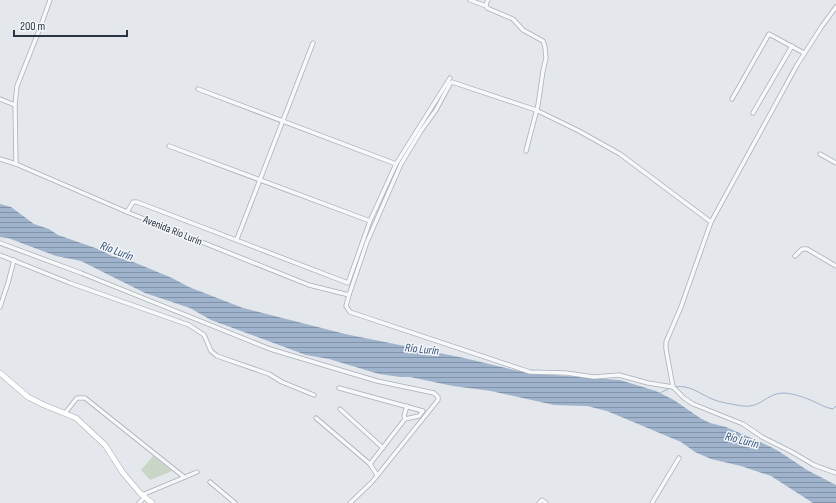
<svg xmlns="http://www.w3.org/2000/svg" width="836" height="503" font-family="'Sofia Sans Condensed',sans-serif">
	<defs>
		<pattern id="water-rules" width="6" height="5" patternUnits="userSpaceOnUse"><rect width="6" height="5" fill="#9fb4cc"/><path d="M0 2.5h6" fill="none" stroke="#8293a7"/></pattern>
	</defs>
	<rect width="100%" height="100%" fill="#e4e7ec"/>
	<path fill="#c9d6c5" d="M153,456L172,471L150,480L141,470Z"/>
	<path fill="url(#water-rules)" d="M0,204L11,207L34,224L49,229L58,235L101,250L112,256L131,261L172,278L189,287L243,308L345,334L464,358L527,373L620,380L656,391L674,400L700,418L710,423L726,427L769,446L780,452L807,470L836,485V503H813L771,476L741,466L711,459L695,452L681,442L607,411L587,406L554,405L491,391L453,386L410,377H400L379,374L329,359L306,355L211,320L190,308L145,293L81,261L56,256L8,238L0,237Z"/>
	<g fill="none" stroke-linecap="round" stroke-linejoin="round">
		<g stroke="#9fb4cc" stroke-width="1">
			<path d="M675,387C689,384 700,394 712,399C721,403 733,404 742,406C760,409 767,393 783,393C793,393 806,398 815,402C821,405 827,408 833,409L836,406"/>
			<path d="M660,393L670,388"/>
		</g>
		<g stroke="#a9aeb7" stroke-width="5">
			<g id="street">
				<path d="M470,0L486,6"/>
				<path d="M488,0L486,4L487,8L513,19L523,30L543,41L545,47L546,58L543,71L538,105L526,151"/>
				<path d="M198,89L396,164"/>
				<path d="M0,99L15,105"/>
				<path d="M732,99L769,34L804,53"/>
				<path d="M753,113L792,46"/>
				<path d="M169,146L370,221"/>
				<path d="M820,154L836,163"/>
				<path d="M0,159L16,164L127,212L309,285L349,295"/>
				<path d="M16,164L15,105L17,86L40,28L50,0"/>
				<path d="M127,212L133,202H137L348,283L370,221L396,164L450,78"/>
				<path d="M711,222L620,154L579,131L536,110L452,82L450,84L436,110L421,131L401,164L367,242L349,295L346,306L350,312L530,372L566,373L594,377L619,375L648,383L673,387L684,398L693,404L743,424L762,437L792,452L814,465L836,473"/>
				<path d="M237,239L313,43"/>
				<path d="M0,243L81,273L270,349L377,381L434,393L438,397V400L372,482L350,503"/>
				<path d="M0,255L70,283L189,325L204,335L211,351L217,356L269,374L282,382L314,395"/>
				<path d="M795,256L802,249H807L836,266"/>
				<path d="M0,307L8,283L14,260"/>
				<path d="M673,387L666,349V342L681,307L711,222L797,65L822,26L836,7"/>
				<path d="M340,409L383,448"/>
				<path d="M65,413L77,398H85L184,477"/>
				<path d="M316,418L370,464L405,419L419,416L423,411L339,388"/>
				<path d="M405,419L404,416L407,406"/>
				<path d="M370,464L377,475"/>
				<path d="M210,482L235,503"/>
				<path d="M142,495L197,472"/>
				<path d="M139,503L145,497"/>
				<path d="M539,503L542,500L546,503"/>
				<path d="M652,503L679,458"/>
			</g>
		</g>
		<g stroke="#a9aeb7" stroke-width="6">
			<path id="secondary" d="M0,373L28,397L44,405L76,418L105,445L123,473L140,493L152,503"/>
		</g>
		<use href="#street" stroke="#f7f8fa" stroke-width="3.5"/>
		<use href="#secondary" stroke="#fff" stroke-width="5"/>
	</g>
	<g text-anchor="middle" stroke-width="3" stroke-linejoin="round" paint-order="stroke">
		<g font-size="11" fill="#2b3445" stroke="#f4f6f9">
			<text transform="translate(173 230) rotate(22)" y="4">Avenida Río Lurín</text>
		</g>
		<g font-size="12" font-style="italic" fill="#34527a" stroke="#f4f6f9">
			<text transform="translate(117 251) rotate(21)" y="4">Río Lurín</text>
			<text transform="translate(422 349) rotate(6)" y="4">Río Lurín</text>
			<text transform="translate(742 440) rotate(15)" y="4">Río Lurín</text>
		</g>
	</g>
	<path d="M14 30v6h113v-6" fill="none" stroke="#2b3445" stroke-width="2"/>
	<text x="20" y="30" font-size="12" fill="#2b3445" stroke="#f4f6f9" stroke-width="3" paint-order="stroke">200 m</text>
</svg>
